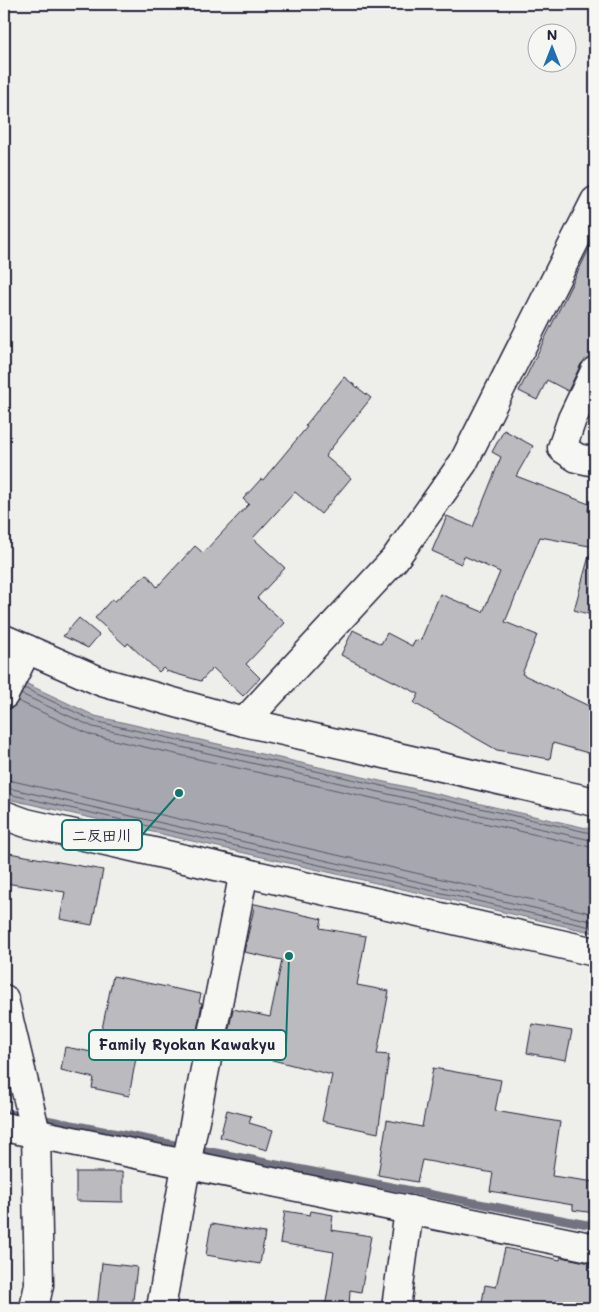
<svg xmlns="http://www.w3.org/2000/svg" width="599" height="1312" font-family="Mali,'Klee One',sans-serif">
	<rect width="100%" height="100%" fill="#eeeeeb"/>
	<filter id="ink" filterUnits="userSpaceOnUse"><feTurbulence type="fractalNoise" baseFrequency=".02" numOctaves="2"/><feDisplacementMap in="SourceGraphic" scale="10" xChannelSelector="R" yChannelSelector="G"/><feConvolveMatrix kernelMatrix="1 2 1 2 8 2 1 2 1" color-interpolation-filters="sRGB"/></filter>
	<g filter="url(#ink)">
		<path fill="#a7a7af" stroke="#727281" d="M4,673L95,716L595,830V933L8,799L4,797Z"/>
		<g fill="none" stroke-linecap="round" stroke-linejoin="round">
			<g stroke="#575769" stroke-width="1">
				<path d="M24,688L94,721L595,834"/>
				<path d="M21,694L93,727L595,841"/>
				<path d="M18,701L91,735L595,848"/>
				<path d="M4,779L595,914"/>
				<path d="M4,787L595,922"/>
				<path d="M4,793L595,928"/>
			</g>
			<g stroke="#727281" stroke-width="8">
				<path d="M4,1113L27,1116"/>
				<path d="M38,1118L595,1226"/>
			</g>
		</g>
		<g fill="#bbbbbf" stroke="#22223b">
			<path d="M595,237V356L587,358L581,364L568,391L547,380L537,400L519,391Z"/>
			<path d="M344,377L371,398L325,456L351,478L321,514L295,492L253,538L285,568L257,598L285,623L246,664L260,678L243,696L213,668L201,681L166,671L163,668L159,672L128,643L126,646L95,618L112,599L115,601L147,574L157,587L195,546L203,553L249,504L243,499L261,479L263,480L307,427L305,426Z"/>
			<path d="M504,430L533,446L516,476L589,504L588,511L595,512V547L540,537L505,622L537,635L522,674L595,709V755L553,743L550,759L497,750L414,703L419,694L341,655L353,630L381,644L387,633L412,646L415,640L420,642L440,594L483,612L500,572L464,556L461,564L432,551L447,516L473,527L501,457L492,452Z"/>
			<path d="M589,556H595V616L574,610Z"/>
			<path d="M79,618L99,635L88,648L63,636Z"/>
			<path d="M9,853L103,870L92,925L60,919L65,892L5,883Z"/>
			<path d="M255,904L322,919L320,928L366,936L357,985L389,991L377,1054L389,1055L378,1133L322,1121L332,1075L225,1048L233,1009L270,1017L282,960L244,952Z"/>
			<path d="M113,976L201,994L199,1002L202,1003L195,1041L190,1040L187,1057L138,1047L129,1096L92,1088L94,1078L61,1070L65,1047L97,1053Z"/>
			<path d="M532,1024L572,1031L566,1060L527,1053Z"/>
			<path d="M433,1068L501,1080L495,1111L560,1122L552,1176L595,1182V1213L573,1210V1205L490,1191L493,1173L422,1160L417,1182L378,1175L387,1120L422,1127Z"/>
			<path d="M227,1110L251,1116L249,1123L273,1130L267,1150L220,1137Z"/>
			<path d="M76,1172H123V1202L76,1201Z"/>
			<path d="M285,1211L310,1215L311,1211L333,1215L331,1230L371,1236L361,1292L350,1290L349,1308H325L334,1252L280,1243Z"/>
			<path d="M211,1224L265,1233L260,1264L206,1255Z"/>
			<path d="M505,1248L560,1260L561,1257L595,1264V1308H481L485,1285L496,1287Z"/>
			<path d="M102,1263L137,1267L132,1308H97Z"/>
		</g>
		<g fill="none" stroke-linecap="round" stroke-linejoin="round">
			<g stroke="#22223b" stroke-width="31">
				<g id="street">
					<path d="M595,371L572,419L562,448L577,458L595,462"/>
					<path d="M4,695L27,649"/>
					<path d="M244,722L394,560L463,463L595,201"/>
					<path d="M4,815L26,823L595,952"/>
					<path d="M4,999L36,1133L39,1285L34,1308"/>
					<path d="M4,1127L595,1248"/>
					<path d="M161,1308L188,1155L244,872"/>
					<path d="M396,1308L409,1210"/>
				</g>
			</g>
			<g stroke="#22223b" stroke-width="31">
				<path id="secondary" d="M4,639L102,682L244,722L595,802"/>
			</g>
			<use href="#street" stroke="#f6f6f2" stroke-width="28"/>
			<use href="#secondary" stroke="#f6f6f2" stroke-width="28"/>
		</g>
	</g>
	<path fill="none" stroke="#0f766e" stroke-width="2" d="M179 793L142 835M289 956L286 1045"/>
	<g fill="#0f766e" stroke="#f6f6f2" stroke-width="2">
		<circle cx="179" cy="793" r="5"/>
		<circle cx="289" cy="956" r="5"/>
	</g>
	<g fill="#f6f6f2" stroke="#0f766e" stroke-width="2">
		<rect x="62" y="820" width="80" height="30" rx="5"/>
		<rect x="89" y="1030" width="197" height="30" rx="5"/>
	</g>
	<g font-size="15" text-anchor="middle" font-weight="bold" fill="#22223b">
		<text x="102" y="841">二反田川</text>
		<text x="187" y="1050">Family Ryokan Kawakyu</text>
	</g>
	<rect width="599" height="1312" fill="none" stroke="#f6f6f2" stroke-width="20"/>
	<rect x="10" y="10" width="579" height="1292" fill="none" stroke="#22223b" stroke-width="2" filter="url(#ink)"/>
	<g transform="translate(552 48)"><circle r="24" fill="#f6f6f2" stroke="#a1a1a9"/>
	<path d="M0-4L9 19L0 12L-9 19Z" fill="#1f6fb2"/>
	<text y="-8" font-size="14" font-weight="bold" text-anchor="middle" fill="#22223b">N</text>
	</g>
</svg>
